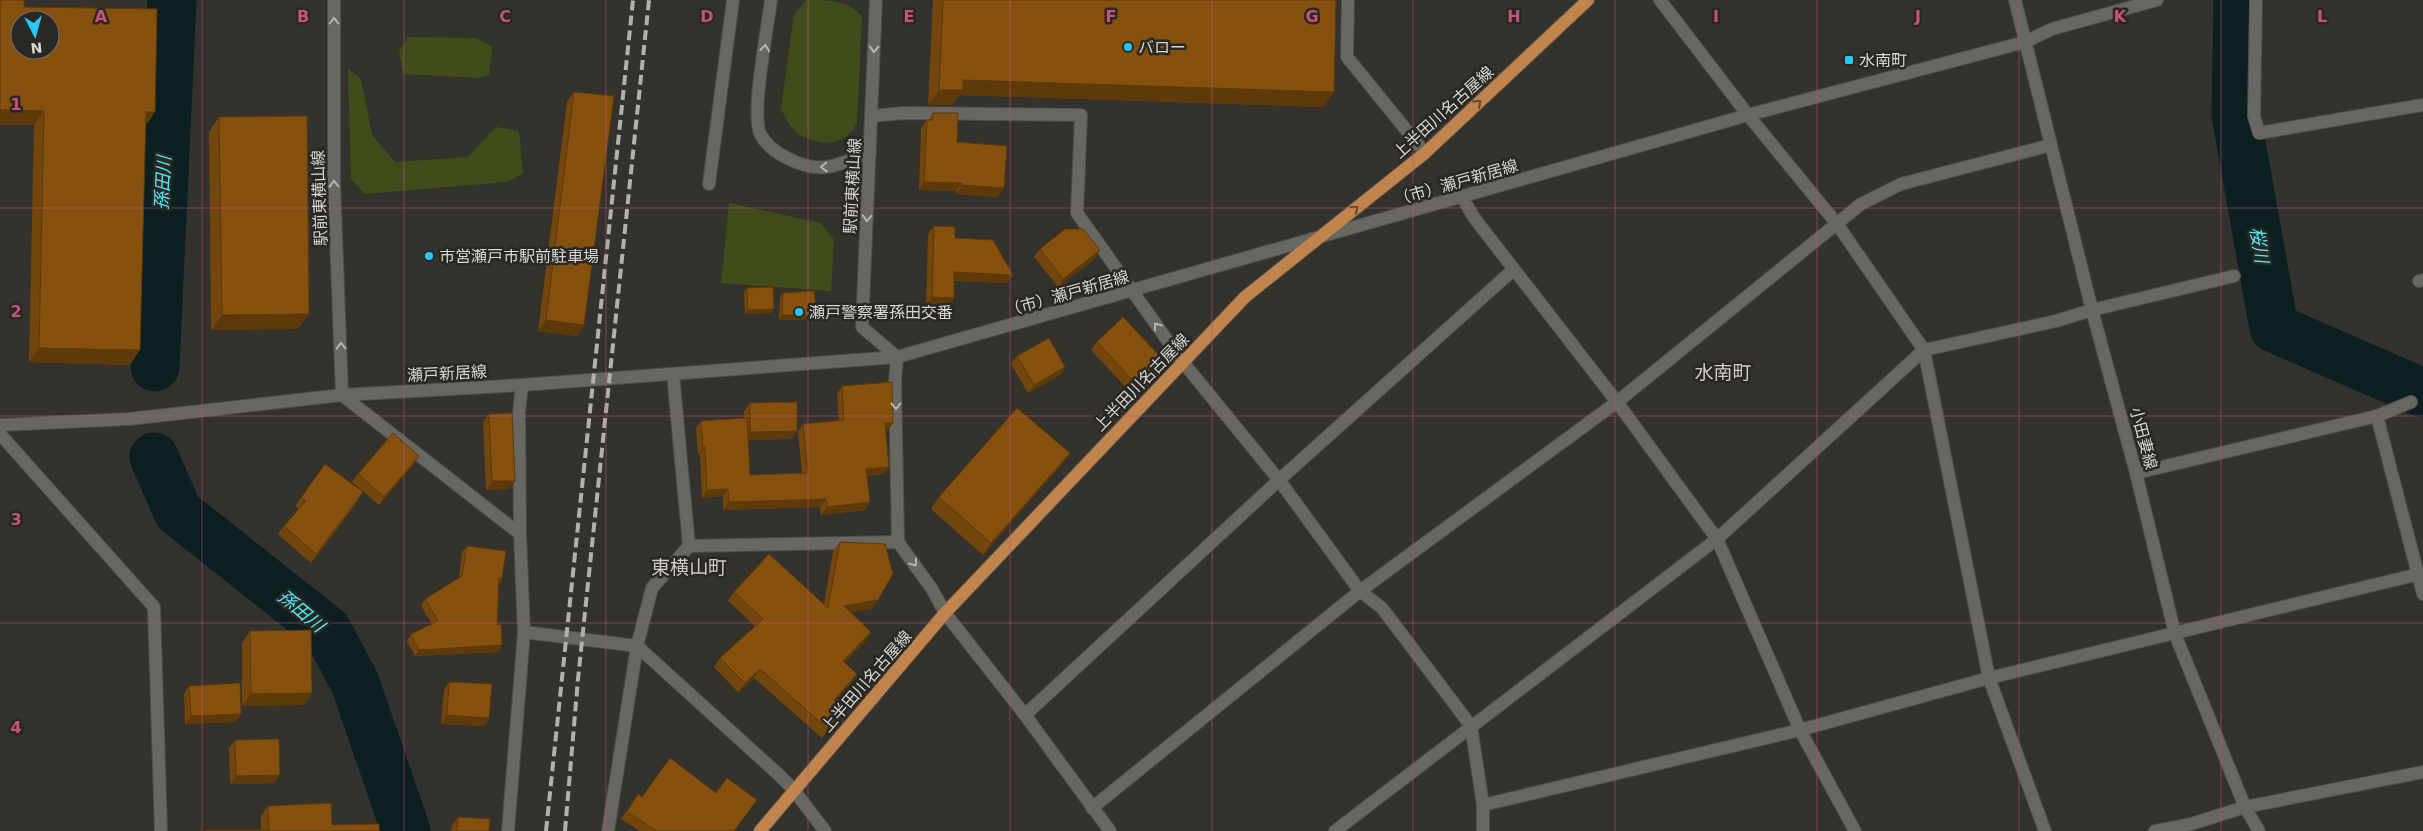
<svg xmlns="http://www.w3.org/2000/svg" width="2423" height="831" font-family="'DejaVu Sans','Noto Sans JP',sans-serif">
	<rect width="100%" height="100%" fill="#33322c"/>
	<g fill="#414c1b">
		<path d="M806,0C831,0 848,0 862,17L857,123C847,146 819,148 799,134C790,128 785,118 781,108L794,15Z"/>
		<path d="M408,37L476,38L492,46L489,75L479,78L403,74L399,51Z"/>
		<path d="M348,69L361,79L372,135L395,162L468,157L496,127L519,131L523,174L507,182L365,194L351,179Z"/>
		<path d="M729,203L821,223L834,240L831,291L721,283Z"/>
	</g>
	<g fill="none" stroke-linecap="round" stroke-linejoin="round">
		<g stroke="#0c1f21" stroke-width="49">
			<path d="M2238,0L2236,115L2274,328L2423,393"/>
			<path d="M155,367L172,0"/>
			<path d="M154,457L178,512L327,630L355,683L406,831"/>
		</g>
		<g stroke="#504e4a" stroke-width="14">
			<g id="minor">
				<path d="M334,0V182L342,395"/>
				<path d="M771,0C768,25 751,114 760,133C765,144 777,153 787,158C822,176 837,165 870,152"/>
				<path d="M876,0L862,327L897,357"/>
				<path d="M1348,0L1347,57L1425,153"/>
				<path d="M1660,0L1748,115L1837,224L1924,350L1989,678L2045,831"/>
				<path d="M2015,0L2092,310L2136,473L2175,634L2245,807L2259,831"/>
				<path d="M2256,0L2254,116L2259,133L2423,105"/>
				<path d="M872,116L903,113L1081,115L1077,213L1182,361L1279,480L1360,591L1382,608L1471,726L1483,805V831"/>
				<path d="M709,184L733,0"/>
				<path d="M1462,197L1475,219L1617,402L1717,539L1800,730L1855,831"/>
				<path d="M2419,281L2423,280"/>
				<path d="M897,357L895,380L898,542L932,589L945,613L1025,715L1110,831"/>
				<path d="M673,374L689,546"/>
				<path d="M342,395L520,534"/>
				<path d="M2377,416L2423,594"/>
				<path d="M0,425L129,419L342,395L522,385L897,357L1748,115L2025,42L2052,29L2157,0"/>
				<path d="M0,434L154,607L161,831"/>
				<path d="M2136,473L2377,416L2411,402"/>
				<path d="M524,632L637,646L778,774L793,789L825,831"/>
				<path d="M1025,715L1279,480L1513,270"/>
				<path d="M1483,805L1800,730L1989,678L2423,573"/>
				<path d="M1092,808L1360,591L1617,402L1861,204L1901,184L2051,145"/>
				<path d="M508,831L524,632L520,534L519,413L522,385"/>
				<path d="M608,831L637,646L652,588L689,546L898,542"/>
				<path d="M1335,831L1717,539L1924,350L2056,321L2092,310L2234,276"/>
				<path d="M2155,831L2191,824L2245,807L2423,772"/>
			</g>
		</g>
		<g stroke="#504e4a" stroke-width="14">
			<path id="major" d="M760,831L945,613L1245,297L1425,153L1588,0"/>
		</g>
		<use href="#minor" stroke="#696761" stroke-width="12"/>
		<use href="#major" stroke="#c2844d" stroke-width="12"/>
		<g stroke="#b2b1ad" stroke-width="4" stroke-dasharray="10 5" stroke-linecap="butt">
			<path d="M546,831L633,0"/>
			<path d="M565,831L578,679L649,0"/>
		</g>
	</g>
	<g fill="#73460d">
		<path d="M933,0H1336L1324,107L960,95L952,105H928Z"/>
		<path d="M24,7L145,126L130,365L29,362L34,125Z"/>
		<path d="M574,92L584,325L577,336L538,331L567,102Z"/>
		<path d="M933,113L957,142L998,197L956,194V191L919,190L921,128L927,120H929Z"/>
		<path d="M219,117L298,329L211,330L209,132Z"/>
		<path d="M934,226L955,238L1013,275L1007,283L954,281V298L948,306H926L928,234Z"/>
		<path d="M1040,249L1100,250L1094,259L1058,287L1034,257Z"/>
		<path d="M747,288L771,313L745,314L744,292Z"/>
		<path d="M783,293L817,315L814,319L779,320L780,298Z"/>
		<path d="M1097,342L1161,373L1135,397L1091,350Z"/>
		<path d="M1017,356L1065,367L1060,375L1028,393L1011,364Z"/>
		<path d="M842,386L893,423L888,430H886L884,474L867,476L870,502L865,510L821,515L820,507L723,510V496L702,498L700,455H698L696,428L701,421L744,418V411L750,403L797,431L791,439L748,440L750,475L802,473L798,432L803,424L839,421L837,394Z"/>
		<path d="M489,414L515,481L509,489L486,490L483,422Z"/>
		<path d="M1070,453L1061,465L983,555L931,509L939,497Z"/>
		<path d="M419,456L413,465L379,505L352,482L358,474Z"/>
		<path d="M325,464L358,501L311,563L278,534L284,526L299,509L295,506Z"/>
		<path d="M840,542L872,609L851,612L871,632L865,641L844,663L851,683L835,700L844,706L822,738L754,678L738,692L714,667L720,658L755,626L728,601L734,592L824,604L833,551Z"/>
		<path d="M467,546L502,578L499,584L497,625L502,645L498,652L415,656L407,641L411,634L432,624L421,606L425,599L459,578L462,552Z"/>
		<path d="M250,631L312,693L304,705L242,706V643Z"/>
		<path d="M449,682L489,718L484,726L441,724L444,690Z"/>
		<path d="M189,686L241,714L235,722L185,724L184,694Z"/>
		<path d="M235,740L275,783L230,784L229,748Z"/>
		<path d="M638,794L642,797L734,831H640L621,819Z"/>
		<path d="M268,806L332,825L379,831H205L206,830H261V816Z"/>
		<path d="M458,817L489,831H451L452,825Z"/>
	</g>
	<g fill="#5e390a">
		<path d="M963,80L1334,92L1324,107L960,95L952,105H928L939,90Z"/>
		<path d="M0,110L44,111L34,125H0Z"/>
		<path d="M146,112H155L145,127Z"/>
		<path d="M924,182L962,183L956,191L919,190Z"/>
		<path d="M962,185L1004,188L998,197L956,194Z"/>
		<path d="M1100,250L1094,259L1058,287L1063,279Z"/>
		<path d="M954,272L1013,275L1007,283L949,280Z"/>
		<path d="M932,297L954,298L948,306H926Z"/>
		<path d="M774,309L771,313L745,314L748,310Z"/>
		<path d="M309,314L298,329L211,330L222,315Z"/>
		<path d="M782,315H817L814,319L779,320Z"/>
		<path d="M546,320L584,325L577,336L538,331Z"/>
		<path d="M39,348L140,350L130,365L29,362Z"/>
		<path d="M1167,364L1161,373L1135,397L1140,388Z"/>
		<path d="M1065,367L1060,375L1028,393L1034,385Z"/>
		<path d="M885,423H893L888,430L880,431Z"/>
		<path d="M797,431L791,439L744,440L750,432Z"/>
		<path d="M705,447L700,455H698L703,448Z"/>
		<path d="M1070,453L1061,465L983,555L991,543Z"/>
		<path d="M419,456L413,465L379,505L384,497Z"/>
		<path d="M889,467L884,474L861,476L866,469Z"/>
		<path d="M492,481H515L509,489L486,490Z"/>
		<path d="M728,489L723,496L702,498L707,490Z"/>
		<path d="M826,499L820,507L723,510L729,502Z"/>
		<path d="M870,502L865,510L821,515L827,507Z"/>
		<path d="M878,600L872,609L837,615L844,606Z"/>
		<path d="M871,632L865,641L837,670L843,661Z"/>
		<path d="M502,645L498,652L415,656L419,650Z"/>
		<path d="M760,669L754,678L738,692L745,683Z"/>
		<path d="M857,674L851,683L828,708L834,700Z"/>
		<path d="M312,693L304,705L242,706L251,694Z"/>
		<path d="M241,714L235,722L185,724L191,716Z"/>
		<path d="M447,715L489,718L484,726L441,724Z"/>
		<path d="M280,775L275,783L230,784L236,776Z"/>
	</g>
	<g fill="#86510f" stroke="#5e390a" fill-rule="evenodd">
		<path d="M0,0H24V7L157,9L155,112H146L140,350L39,348L44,111L0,110ZM20,20H50V50H20Z"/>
		<path d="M943,0H1336L1334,92L963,80V90H939Z"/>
		<path d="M574,92L614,96L584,325L546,320Z"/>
		<path d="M933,113H958L957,142L1007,146L1004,188L962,185V183L924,182L927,120H933Z"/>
		<path d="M307,116L309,314L222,315L219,117Z"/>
		<path d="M934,226L955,227V238L993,240L1013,275L954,272V298L932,297Z"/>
		<path d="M1065,229H1083L1100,250L1063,279L1040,249Z"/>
		<path d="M773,287L774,309L748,310L747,288Z"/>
		<path d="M814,291L817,315H782L783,293Z"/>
		<path d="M1123,317L1167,364L1140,388L1097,342Z"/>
		<path d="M1049,338L1065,367L1034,385L1017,356Z"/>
		<path d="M892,382L893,423H885L889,467L866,469L870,502L827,507L826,499L729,502L728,489L707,490L705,447L703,448L701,421L747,418L750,475L808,473L803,424L844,420L842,386Z"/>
		<path d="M797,402V431L750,432V403Z"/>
		<path d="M1017,408L1070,453L991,543L939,497Z"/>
		<path d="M512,413L515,481H492L489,414Z"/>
		<path d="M393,433L419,456L384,497L358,474Z"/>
		<path d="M325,464L363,492L316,554L284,526L306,501L301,498Z"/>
		<path d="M840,542L885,544L893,574L878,600L844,606L871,632L843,661L857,674L834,700L844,706L828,729L760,669L745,683L720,658L763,619L734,592L769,554L828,608Z"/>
		<path d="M467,546L506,551L502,578H499L497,625L501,624L502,645L419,650L411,634L438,621L425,599L462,576Z"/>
		<path d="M311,630L312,693L251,694L250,631Z"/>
		<path d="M449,682L492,684L489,718L447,715Z"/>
		<path d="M240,683L241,714L191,716L189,686Z"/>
		<path d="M279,739L280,775L236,776L235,740Z"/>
		<path d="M670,758L716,793L727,778L757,800L734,831H657L627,812L638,794L642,797Z"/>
		<path d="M331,803L332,825L379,824V831H206V830H269L268,806Z"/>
		<path d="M458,817L490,819L489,831H457Z"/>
	</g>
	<defs><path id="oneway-chevron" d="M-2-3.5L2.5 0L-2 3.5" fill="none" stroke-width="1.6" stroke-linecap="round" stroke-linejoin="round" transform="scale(1.25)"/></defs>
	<g stroke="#b6b5b1">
		<use href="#oneway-chevron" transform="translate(334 21) rotate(-90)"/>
		<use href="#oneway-chevron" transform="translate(765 48) rotate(-83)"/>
		<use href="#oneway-chevron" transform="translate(874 49) rotate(92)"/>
		<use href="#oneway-chevron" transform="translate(824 167) rotate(179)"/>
		<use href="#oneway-chevron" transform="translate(334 184) rotate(-91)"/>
		<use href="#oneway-chevron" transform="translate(867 218) rotate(93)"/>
		<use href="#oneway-chevron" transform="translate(1157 326) rotate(-125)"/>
		<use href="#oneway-chevron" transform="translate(341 346) rotate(-92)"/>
		<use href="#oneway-chevron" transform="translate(896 406) rotate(89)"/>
		<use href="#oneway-chevron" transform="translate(914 563) rotate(54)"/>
	</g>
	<g stroke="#5f4832">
		<use href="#oneway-chevron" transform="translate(1478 103) rotate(-43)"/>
		<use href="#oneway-chevron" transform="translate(1355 209) rotate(-38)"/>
	</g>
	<path fill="none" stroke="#c8517f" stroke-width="1" stroke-opacity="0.55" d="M202,0V831M404,0V831M606,0V831M808,0V831M1010,0V831M1212,0V831M1413,0V831M1615,0V831M1817,0V831M2019,0V831M2221,0V831M0,208H2423M0,416H2423M0,623H2423"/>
	<g fill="#28c8ff" stroke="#292823" stroke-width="2">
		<circle cx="1128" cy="47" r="5"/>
		<rect x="1844" y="55" width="10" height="10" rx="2.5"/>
		<circle cx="429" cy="256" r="5"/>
		<circle cx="799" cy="312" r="5"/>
	</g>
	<g text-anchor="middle" stroke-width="5" stroke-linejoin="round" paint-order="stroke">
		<g font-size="16" fill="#d7d6d3" stroke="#292823" text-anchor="start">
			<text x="1138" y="53">バロー</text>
			<text x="1859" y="66">水南町</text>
			<text x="439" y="262">市営瀬戸市駅前駐車場</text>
			<text x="809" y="318">瀬戸警察署孫田交番</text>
		</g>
		<g font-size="16" fill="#d7d6d3" stroke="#292823">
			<text transform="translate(1443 112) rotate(-42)" y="6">上半田川名古屋線</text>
			<text transform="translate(1456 182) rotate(-16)" y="6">（市）瀬戸新居線</text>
			<text transform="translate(852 186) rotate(-87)" y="6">駅前東横山線</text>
			<text transform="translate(319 198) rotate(-92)" y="6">駅前東横山線</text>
			<text transform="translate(1067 293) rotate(-16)" y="6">（市）瀬戸新居線</text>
			<text transform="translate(447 373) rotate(-3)" y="6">瀬戸新居線</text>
			<text transform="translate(1141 382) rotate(-46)" y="6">上半田川名古屋線</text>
			<text transform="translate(2144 438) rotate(75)" y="6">小田妻線</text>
			<text transform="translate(866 681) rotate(-49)" y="6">上半田川名古屋線</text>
		</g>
		<g font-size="18" font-style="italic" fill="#51e9f7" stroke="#292823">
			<text transform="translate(163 183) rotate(-87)" y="6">孫田川</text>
			<text transform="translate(2259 245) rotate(80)" y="6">桜川</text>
			<text transform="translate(301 611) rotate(40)" y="6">孫田川</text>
		</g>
		<g font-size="19" fill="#ceccc5" stroke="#292823">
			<text x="1723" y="379">水南町</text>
			<text x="689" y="574">東横山町</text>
		</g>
	</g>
	<g font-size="16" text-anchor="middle" font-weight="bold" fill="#c8517f" stroke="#292823" stroke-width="5" stroke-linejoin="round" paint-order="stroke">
		<text x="101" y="22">A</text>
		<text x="303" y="22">B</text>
		<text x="505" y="22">C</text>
		<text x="707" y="22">D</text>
		<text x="909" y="22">E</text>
		<text x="1111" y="22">F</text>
		<text x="1312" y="22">G</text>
		<text x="1514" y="22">H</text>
		<text x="1716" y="22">I</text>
		<text x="1918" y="22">J</text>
		<text x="2120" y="22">K</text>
		<text x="2322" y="22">L</text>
		<text x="16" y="110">1</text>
		<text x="16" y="317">2</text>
		<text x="16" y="525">3</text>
		<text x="16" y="733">4</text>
	</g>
	<g transform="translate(35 35) rotate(174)"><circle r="24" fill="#292823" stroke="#6f6e69"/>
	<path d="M0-4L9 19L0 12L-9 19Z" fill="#28c8ff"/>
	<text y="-8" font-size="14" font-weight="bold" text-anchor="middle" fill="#d7d6d3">N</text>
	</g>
</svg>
